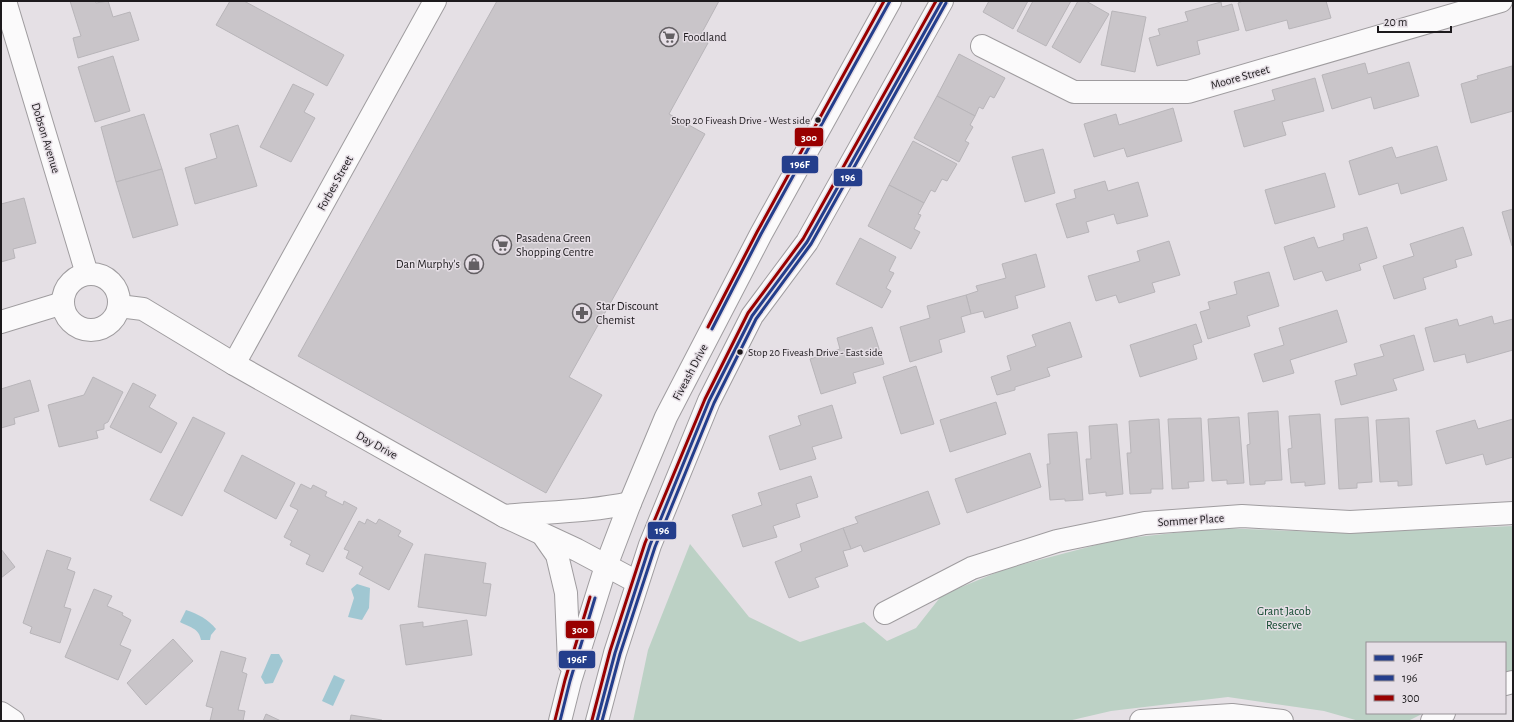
<svg xmlns="http://www.w3.org/2000/svg" width="1514" height="722" font-family="'Alegreya Sans',sans-serif">
	<rect width="100%" height="100%" fill="#e5e0e5"/>
	<path fill="#bcd1c5" d="M1513,526V672L1505,674V643H1367V713H1424L1408,721H1359L1324,711L1228,697L1111,711L1068,721H633L648,650L690,544L749,617L800,642L864,622L887,641L916,628L942,595L1005,569L1119,539L1219,528L1344,533Z"/>
	<g fill="#a0c7d2">
		<path d="M357,584L370,588L369,608L362,620L348,617L354,598L351,589Z"/>
		<path d="M186,610C198,614 208,619 216,629L211,635L210,640H201C199,628 189,627 180,622Z"/>
		<path d="M271,654H279L283,661L273,683L265,684L261,677Z"/>
		<path d="M334,675L345,680L333,706L322,701Z"/>
	</g>
	<g fill="#c9c5c9" stroke="#b8b5b9">
		<path d="M70,1H95L96,3L108,1L113,17L130,12L139,40L78,58L73,38L81,36Z"/>
		<path d="M230,1H244L344,55L327,86L216,25Z"/>
		<path d="M497,1H719L699,38L708,43L669,114L705,134L569,377L602,395L546,493L298,356Z"/>
		<path d="M989,1H1028L1013,29L983,12Z"/>
		<path d="M1033,1H1071L1046,46L1017,31Z"/>
		<path d="M1078,1H1086L1109,14L1080,63L1052,47Z"/>
		<path d="M1243,1H1326L1331,18L1289,29L1287,20L1246,31L1238,3Z"/>
		<path d="M1221,2L1222,7L1232,4L1239,30L1197,41L1200,54L1157,66L1149,38L1160,35L1158,29L1188,21L1185,12Z"/>
		<path d="M1112,11L1146,17L1135,72L1101,65Z"/>
		<path d="M959,54L1005,78L994,98L990,96L983,109L979,107L975,116L937,96Z"/>
		<path d="M113,56L130,111L95,122L78,67Z"/>
		<path d="M1409,62L1419,96L1374,109L1371,97L1332,109L1322,75L1365,63L1368,74Z"/>
		<path d="M1512,66L1513,111L1471,123L1461,84L1478,79L1477,76Z"/>
		<path d="M1315,78L1324,111L1282,122L1286,135L1244,147L1234,111L1275,100L1272,90Z"/>
		<path d="M293,84L314,94L304,112L315,118L291,162L260,147Z"/>
		<path d="M937,96L975,116L970,125L973,127L965,141L969,143L959,162L914,138Z"/>
		<path d="M1173,108L1182,141L1127,157L1124,148L1094,157L1084,124L1116,114L1119,125Z"/>
		<path d="M144,114L162,169L116,182L101,127Z"/>
		<path d="M238,125L257,186L195,204L185,168L217,158L210,134Z"/>
		<path d="M913,141L957,164L947,181L942,179L935,192L931,190L924,203L889,185Z"/>
		<path d="M1437,146L1447,180L1401,194L1398,183L1359,195L1349,161L1392,147L1396,158Z"/>
		<path d="M1043,149L1055,193L1025,202L1012,157Z"/>
		<path d="M162,169L178,225L133,238L116,182Z"/>
		<path d="M1325,173L1335,207L1275,224L1265,190Z"/>
		<path d="M1105,181L1108,191L1138,182L1148,216L1117,224L1114,214L1086,222L1089,232L1067,238L1056,204L1076,198L1074,190Z"/>
		<path d="M889,185L924,203L918,214L921,215L914,229L920,232L911,249L868,226Z"/>
		<path d="M24,198L36,243L13,249L15,258L1,262V204Z"/>
		<path d="M1513,209V246H1512L1502,212Z"/>
		<path d="M1367,227L1377,258L1359,264L1361,270L1326,281L1322,271L1294,280L1284,247L1314,237L1318,248L1344,240L1343,234Z"/>
		<path d="M1463,227L1472,255L1455,260L1457,267L1423,278L1426,289L1394,299L1383,266L1414,256L1410,244Z"/>
		<path d="M860,238L896,257L889,271L894,273L886,288L891,291L882,308L836,284Z"/>
		<path d="M1169,241L1180,275L1152,283L1155,292L1119,303L1116,295L1096,301L1088,276L1140,261L1137,251Z"/>
		<path d="M1036,254L1045,287L1015,296L1018,308L985,318L983,311L971,314L966,295L978,291L976,286L1006,278L1002,264Z"/>
		<path d="M1269,272L1279,306L1247,316L1250,326L1208,339L1200,312L1210,309L1208,302L1237,294L1234,282Z"/>
		<path d="M966,295L971,314L961,317L965,332L939,340L942,352L910,362L900,327L930,318L927,306Z"/>
		<path d="M1337,310L1347,342L1290,360L1294,373L1263,382L1254,354L1284,345L1279,328Z"/>
		<path d="M1492,316L1494,324L1513,319V350L1467,363L1465,354L1434,362L1425,328L1457,319L1459,326Z"/>
		<path d="M1070,322L1082,357L1047,368L1050,376L1015,387V390L997,395L991,377L1011,370L1007,356L1036,346L1032,335Z"/>
		<path d="M1196,324L1202,342L1193,345L1197,359L1140,377L1130,345Z"/>
		<path d="M872,327L884,364L853,373L856,383L821,394L810,359L840,349L837,338Z"/>
		<path d="M1414,335L1424,370L1393,379L1397,390L1341,405L1335,381L1357,375L1354,364L1384,356L1380,345Z"/>
		<path d="M916,366L934,424L901,434L883,377Z"/>
		<path d="M93,377L123,392L108,422L104,424V429L96,431L98,438L59,447L48,405L84,395Z"/>
		<path d="M30,380L39,411L14,418L15,424L1,428V389Z"/>
		<path d="M133,383L156,395L149,407L177,423L161,453L110,427Z"/>
		<path d="M996,402L1006,434L950,452L940,420Z"/>
		<path d="M832,405L842,438L812,447L816,459L780,470L769,436L801,425L798,416Z"/>
		<path d="M1278,411L1282,480L1265,481V484L1250,485L1247,445L1250,444L1248,413Z"/>
		<path d="M1320,414L1325,484L1305,486V482L1291,483L1288,449L1292,448L1289,416Z"/>
		<path d="M193,417L225,433L182,516L150,500Z"/>
		<path d="M1239,417L1244,483L1227,484V480L1212,481L1208,419Z"/>
		<path d="M1368,417L1372,482L1357,483V488L1339,489L1335,419Z"/>
		<path d="M1201,418L1204,481L1188,482L1189,488L1172,489L1168,419Z"/>
		<path d="M1409,418L1412,485L1398,486V481L1380,482L1376,420Z"/>
		<path d="M1159,419L1163,489H1151V493L1130,494L1127,453H1131L1129,421Z"/>
		<path d="M1513,419V457L1486,465L1483,454L1446,464L1436,431L1475,420L1478,429Z"/>
		<path d="M1117,424L1123,494L1106,496V492L1089,494L1086,459H1091L1089,426Z"/>
		<path d="M1077,432L1083,500L1065,501V499L1050,500L1047,464H1050L1048,434Z"/>
		<path d="M1030,453L1041,487L967,513L955,479Z"/>
		<path d="M242,455L295,483L276,519L224,491Z"/>
		<path d="M811,476L818,497L796,504L800,517L773,526L777,537L743,547L732,515L762,505L758,493Z"/>
		<path d="M301,484L311,489L313,485L327,492L325,496L343,505L344,501L357,508L323,572L306,564L310,555L290,545L292,541L284,537L298,510L290,506Z"/>
		<path d="M928,491L940,524L864,552L861,545L851,549L843,528L858,523L855,517Z"/>
		<path d="M367,519L376,524L379,519L401,531L398,536L413,544L389,590L359,574L363,567L346,558L349,551L344,549L359,521L365,524Z"/>
		<path d="M843,528L851,549L843,551L848,566L815,578L819,587L789,598L775,562L802,551L800,544Z"/>
		<path d="M1,549L15,567L1,578Z"/>
		<path d="M47,550L71,558L67,569L75,572L64,607L71,609L60,643L30,633L32,627L23,623Z"/>
		<path d="M425,554L486,563L483,583L491,584L486,616L418,607Z"/>
		<path d="M94,589L112,596L107,606L123,613L122,615L131,620L120,645L131,650L118,680L65,657Z"/>
		<path d="M467,620L472,655L406,665L400,625L423,622V627Z"/>
		<path d="M173,639L193,661L146,705L127,683Z"/>
		<path d="M221,651L246,658L242,672L247,674L238,710L245,711L243,721H210L213,708L206,706Z"/>
		<path d="M266,714L281,721H263Z"/>
		<path d="M351,715L382,720L381,721H350Z"/>
	</g>
	<g fill="none" stroke-linecap="round" stroke-linejoin="round">
		<g stroke="#9f9c9f" stroke-width="24">
			<g id="minor">
				<path d="M5,1L87,274"/>
				<path d="M982,46L1074,92H1188L1501,1"/>
				<circle cx="91" cy="302" r="28"/>
				<path d="M119,306L143,309L234,364L504,516L577,550L637,582"/>
				<path d="M1,322L63,303"/>
				<path d="M234,364L435,1"/>
				<path d="M885,613L972,568L1057,541L1145,523L1242,516L1350,522L1513,513"/>
				<path d="M1505,684L1513,682"/>
				<path d="M1,713L13,721"/>
				<path d="M1141,721L1232,715L1282,721"/>
				<path d="M1432,721L1444,713"/>
			</g>
		</g>
		<g stroke="#9f9c9f" stroke-width="24">
			<g id="major">
				<path d="M504,516C546,512 589,512 630,503"/>
				<path d="M543,535L557,555L566,593L569,663"/>
				<path d="M560,721L570,681L606,566L630,503L666,417L761,234L890,1"/>
				<path d="M597,721L615,653L650,545L709,401L752,316L807,242L942,1"/>
			</g>
		</g>
		<use href="#minor" stroke="#fbfafb" stroke-width="22"/>
		<use href="#major" stroke="#fbfafb" stroke-width="22"/>
		<g stroke="#e6dfe6" stroke-width="6">
			<g id="bus-1">
				<path d="M712,329L761,234L890,1"/>
				<path d="M560,721L570,681L595,598"/>
				<path d="M597,721L615,653L650,545L709,401L752,316L807,242L942,1"/>
			</g>
		</g>
		<g stroke="#e6dfe6" stroke-width="6">
			<path id="bus-2" d="M602,721L620,654L655,547L714,403L756,319L811,244L946,3"/>
		</g>
		<g stroke="#e6dfe6" stroke-width="6">
			<g id="bus-3">
				<path d="M708,327L757,232L884,1"/>
				<path d="M555,720L565,680L590,597"/>
				<path d="M592,720L610,651L645,543L705,399L748,313L803,239L936,1"/>
			</g>
		</g>
		<use href="#bus-1" stroke="#243e8c" stroke-width="3"/>
		<use href="#bus-2" stroke="#243e8c" stroke-width="3"/>
		<use href="#bus-3" stroke="#900" stroke-width="3"/>
	</g>
	<defs>
		<g id="supermarket-ring" transform="scale(1)"><circle r="9.5" fill="#e6dfe6" stroke="#635f63" stroke-width="1.5"/><path d="M-6-5.5h2.5l.6 2H6L4.5 2H-2.5L-4.4-4H-6ZM-1.5 3.2a1.3 1.3 0 1 0 .1 0ZM3 3.2a1.3 1.3 0 1 0 .1 0Z" fill="#635f63"/></g>
		<g id="shop-ring" transform="scale(1)"><circle r="9.5" fill="#e6dfe6" stroke="#635f63" stroke-width="1.5"/><path d="M-5-2.5h2.3a2.7 3.5 0 0 1 5.4 0H5L5.5 6h-11ZM-1.5-2.5h3a1.5 2.3 0 0 0-3 0Z" fill="#635f63"/></g>
		<g id="pharmacy-ring" transform="scale(1)"><circle r="9.5" fill="#e6dfe6" stroke="#635f63" stroke-width="1.5"/><path d="M-2-6h4v4h4v4h-4v4h-4v-4h-4v-4h4Z" fill="#635f63"/></g>
	</defs>
	<g fill-rule="evenodd">
		<use href="#supermarket-ring" x="669" y="37"/>
		<use href="#supermarket-ring" x="502" y="245"/>
		<use href="#shop-ring" x="474" y="264"/>
		<use href="#pharmacy-ring" x="582" y="313"/>
	</g>
	<g fill="#1d1a1d" stroke="#e6dfe6" stroke-width="1.5">
		<circle cx="818" cy="120" r="3.5"/>
		<circle cx="740" cy="352" r="3.5"/>
	</g>
	<g text-anchor="middle" stroke-width="3" stroke-linejoin="round" paint-order="stroke">
		<g font-size="11" fill="#1d1a1d" stroke="#e6dfe6" text-anchor="end">
			<text x="810" y="124">Stop 20 Fiveash Drive - West side</text>
			<text x="748" y="356" text-anchor="start">Stop 20 Fiveash Drive - East side</text>
		</g>
		<g font-size="12" fill="#1d1a1d" stroke="#e6dfe6" text-anchor="start">
			<text x="683" y="41">Foodland</text>
			<text x="516" y="242">Pasadena Green<tspan x="516" dy="14">Shopping Centre</tspan></text>
			<text x="460" y="268" text-anchor="end">Dan Murphy's</text>
			<text x="596" y="310">Star Discount<tspan x="596" dy="14">Chemist</tspan></text>
		</g>
		<g font-size="12" fill="#1d1a1d" stroke="#e6dfe6">
			<text transform="translate(1240 77) rotate(-16)" y="4">Moore Street</text>
			<text transform="translate(46 138) rotate(73)" y="4">Dobson Avenue</text>
			<text transform="translate(335 183) rotate(-61)" y="4">Forbes Street</text>
			<text transform="translate(690 372) rotate(-62)" y="4">Fiveash Drive</text>
			<text transform="translate(377 445) rotate(29)" y="4">Day Drive</text>
			<text transform="translate(1191 520) rotate(-4)" y="4">Sommer Place</text>
		</g>
		<g font-size="12" fill="#0e462c" stroke="#e6dfe6">
			<text x="1284" y="615">Grant Jacob<tspan x="1284" dy="14">Reserve</tspan></text>
		</g>
	</g>
	<g stroke="#e6dfe6" stroke-width="1.5">
		<rect x="794" y="127" width="30" height="20" rx="4" fill="#900"/>
		<rect x="781" y="155" width="38" height="19" rx="4" fill="#243e8c"/>
		<rect x="833" y="168" width="30" height="19" rx="4" fill="#243e8c"/>
		<rect x="647" y="521" width="30" height="19" rx="4" fill="#243e8c"/>
		<rect x="565" y="620" width="30" height="19" rx="4" fill="#900"/>
		<rect x="558" y="650" width="38" height="19" rx="4" fill="#243e8c"/>
	</g>
	<g font-size="11" text-anchor="middle" font-weight="bold" fill="#fff">
		<text x="809" y="141">300</text>
		<text x="800" y="168">196F</text>
		<text x="848" y="181">196</text>
		<text x="662" y="534">196</text>
		<text x="580" y="633">300</text>
		<text x="577" y="663">196F</text>
	</g>
	<rect width="1514" height="722" fill="none" stroke="#1d1a1d" stroke-width="4"/>
	<rect x="1366" y="642" width="140" height="72" fill="#e6dfe6" stroke="#969096"/>
	<rect x="1374" y="655" width="20" height="6" fill="#243e8c" stroke="#969096"/>
	<text x="1402" y="662" font-size="12" fill="#1d1a1d">196F</text>
	<rect x="1374" y="675" width="20" height="6" fill="#243e8c" stroke="#969096"/>
	<text x="1402" y="682" font-size="12" fill="#1d1a1d">196</text>
	<rect x="1374" y="695" width="20" height="6" fill="#990000" stroke="#969096"/>
	<text x="1402" y="702" font-size="12" fill="#1d1a1d">300</text>
	<path d="M1378 26v6h73v-6" fill="none" stroke="#1d1a1d" stroke-width="2"/>
	<text x="1384" y="26" font-size="12" fill="#1d1a1d" stroke="#e6dfe6" stroke-width="3" paint-order="stroke">20 m</text>
</svg>
